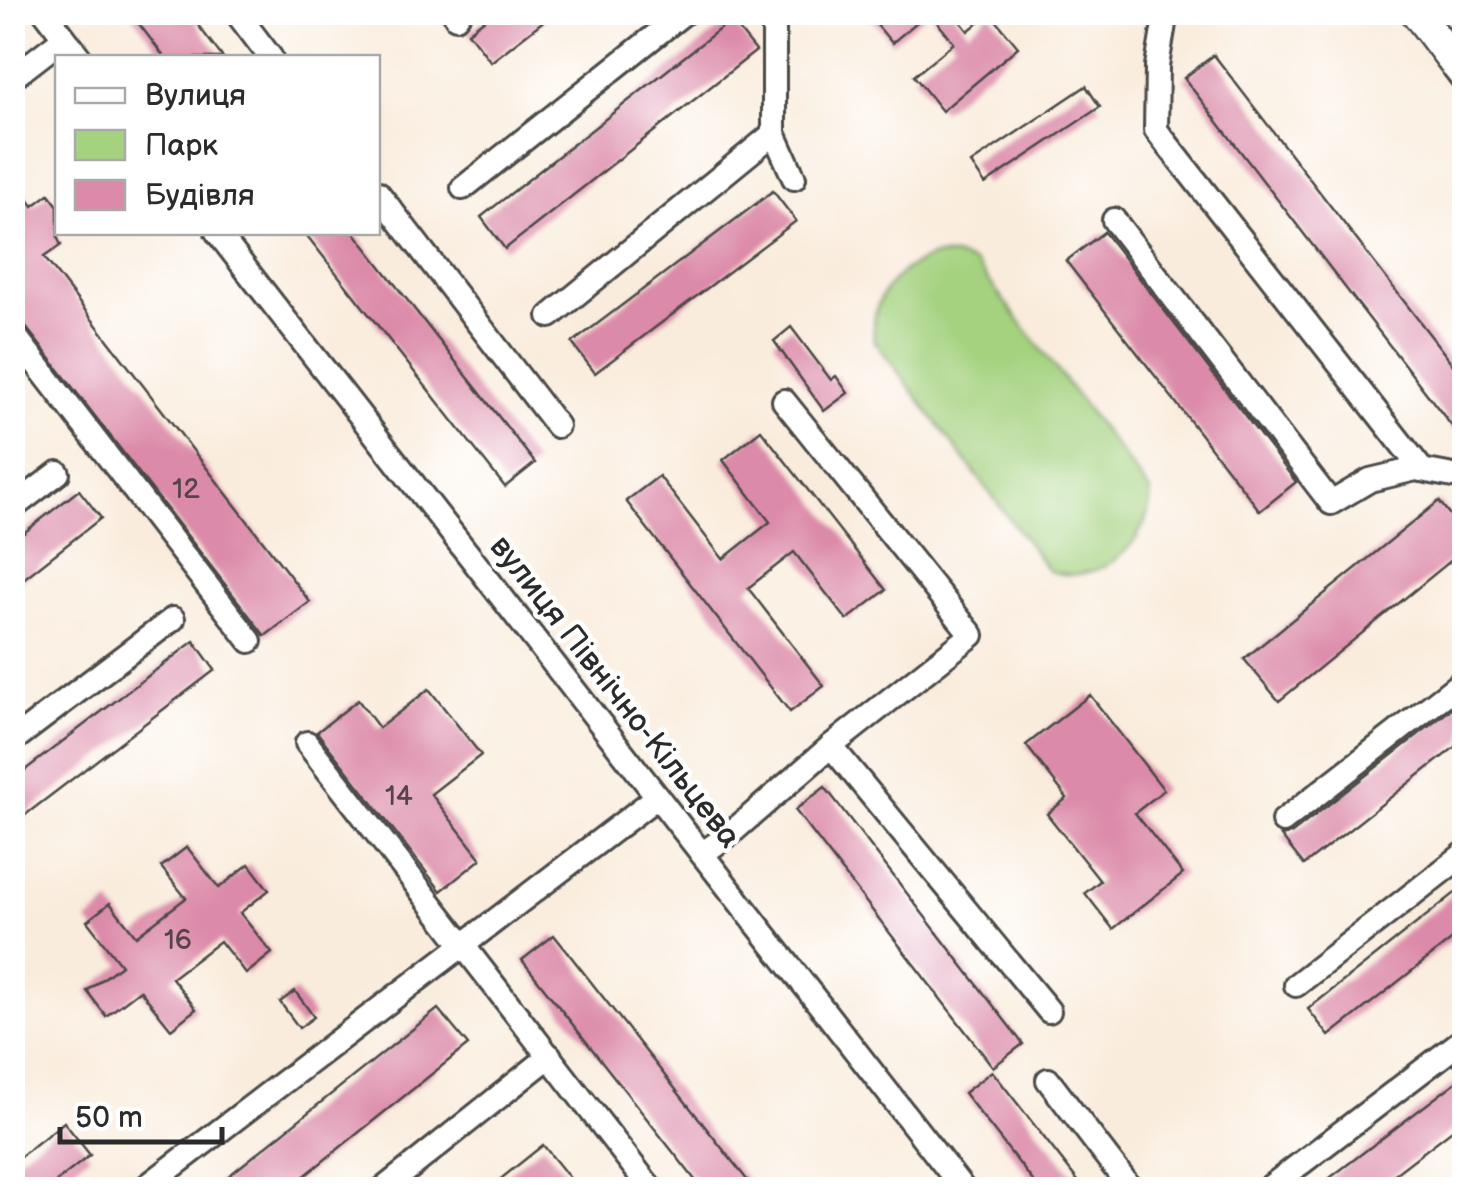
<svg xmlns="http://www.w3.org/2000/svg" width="1477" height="1202" font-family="'Balsamiq Sans',sans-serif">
	<rect width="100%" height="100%" fill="#fff"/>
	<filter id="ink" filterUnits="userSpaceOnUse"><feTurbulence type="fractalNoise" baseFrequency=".01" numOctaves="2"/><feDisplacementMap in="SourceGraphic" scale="20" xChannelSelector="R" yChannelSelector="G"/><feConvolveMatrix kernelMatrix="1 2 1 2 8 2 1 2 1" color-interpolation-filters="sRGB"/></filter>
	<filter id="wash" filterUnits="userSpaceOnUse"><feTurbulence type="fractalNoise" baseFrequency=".0048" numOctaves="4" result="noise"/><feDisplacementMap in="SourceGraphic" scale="40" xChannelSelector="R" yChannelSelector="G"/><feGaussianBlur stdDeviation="2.25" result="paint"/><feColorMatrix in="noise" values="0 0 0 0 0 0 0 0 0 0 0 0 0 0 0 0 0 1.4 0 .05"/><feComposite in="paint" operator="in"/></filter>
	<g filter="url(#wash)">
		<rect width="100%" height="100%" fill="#f9ecdc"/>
		<g fill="#a4d27f" stroke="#687e55" stroke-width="2.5">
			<path d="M1430,13H1464V57Z"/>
			<path d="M935,256H954L975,263L1151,493C1149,544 1100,587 1049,571L874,340C870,297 895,269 935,256Z"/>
		</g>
		<g id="blocks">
			<g fill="#dc8aa9">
				<path d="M130,12H188L223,58H165Z"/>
				<path d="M494,12H555L491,62L468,32Z"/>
				<path d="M866,12H929L892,43Z"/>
				<path d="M929,12H953L968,31L990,13L1018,47L942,111L914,76L954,43Z"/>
				<path d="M731,20L756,51L505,249L481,217Z"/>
				<path d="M1214,55L1464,379V442L1184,78Z"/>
				<path d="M1086,86L1100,107L985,184L971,163Z"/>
				<path d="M12,178L33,206L49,194L58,206V239L61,245L44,257L310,602L265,636L12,309Z"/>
				<path d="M773,191L796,221L595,373L572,343Z"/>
				<path d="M304,232H354L535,463L505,487Z"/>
				<path d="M1104,232L1296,482L1260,511L1066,261Z"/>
				<path d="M791,327L831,380L836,376L848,393L824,411L774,341Z"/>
				<path d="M761,430L886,590L847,620L794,552L748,588L824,686L790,712L626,501L659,476L723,559L770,522L723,460Z"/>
				<path d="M79,490L101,518L12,588V542Z"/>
				<path d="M1439,501L1464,533V550L1279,701L1244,659Z"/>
				<path d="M194,641L215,670L12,825V780Z"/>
				<path d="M429,689L481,755L431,794L481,859L441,891L317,732L358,700L379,728Z"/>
				<path d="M1090,695L1164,790L1135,813L1183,874L1113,929L1085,893L1100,881L1047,814L1067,798L1026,745Z"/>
				<path d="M1464,699V740L1304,865L1281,836L1292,833Z"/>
				<path d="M825,787L1023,1044L993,1067L795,810Z"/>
				<path d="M187,847L219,888L249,864L269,890L240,913L272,953L246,974L220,941L172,978L196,1009L171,1029L140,990L106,1016L87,991L121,965L87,921L110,903L136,936L186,898L161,867Z"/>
				<path d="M1464,886V930L1329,1036L1308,1009Z"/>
				<path d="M554,935L755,1190H703L522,960Z"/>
				<path d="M295,991L314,1017L299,1028L280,1002Z"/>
				<path d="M438,1009L468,1045L287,1190H211Z"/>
				<path d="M992,1071L1085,1190H1040L964,1093Z"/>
				<path d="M1464,1076V1121L1374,1190H1314Z"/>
				<path d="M64,1122L90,1155L46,1190H12V1163Z"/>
				<path d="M543,1145L573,1182L563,1190H487Z"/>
			</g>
		</g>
	</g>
	<g filter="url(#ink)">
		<use href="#blocks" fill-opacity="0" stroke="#4a4846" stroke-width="2.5"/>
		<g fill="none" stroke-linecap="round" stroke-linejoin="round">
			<g stroke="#4a4846" stroke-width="28">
				<g id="minor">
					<path d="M45,12L80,58"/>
					<path d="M236,12L271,58"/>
					<path d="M774,12V133L794,178"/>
					<path d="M1166,12L1157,66L1156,130L1422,470"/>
					<path d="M456,17L460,12"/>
					<path d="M12,78L64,38"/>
					<path d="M463,188L685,12"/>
					<path d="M378,193L557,426"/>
					<path d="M1114,220L1331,503L1370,480L1416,469L1464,478"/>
					<path d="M217,232L964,1190"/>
					<path d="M550,316L774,133"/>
					<path d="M12,332L250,641"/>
					<path d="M784,401L972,635L831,746"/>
					<path d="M12,508L58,473"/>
					<path d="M12,741L173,619"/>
					<path d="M307,743L652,1190"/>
					<path d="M1283,821L1464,680"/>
					<path d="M702,854L731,833L831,746L1049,1011"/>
					<path d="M1296,985L1464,854"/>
					<path d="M1048,1080L1132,1190"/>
					<path d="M142,1190L657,797"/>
					<path d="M382,1190L550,1056"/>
					<path d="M1266,1190L1464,1039"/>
				</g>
			</g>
			<g stroke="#4a4846" stroke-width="35">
				<path id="major" d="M1416,12L1464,75"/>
			</g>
			<use href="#minor" stroke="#fff" stroke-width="22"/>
			<use href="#major" stroke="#fff" stroke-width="30"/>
		</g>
	</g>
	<g text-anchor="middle" stroke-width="9" stroke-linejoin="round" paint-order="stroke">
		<g font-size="28" fill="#57434a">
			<text x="186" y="498">12</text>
			<text x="399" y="805">14</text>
			<text x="178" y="949">16</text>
		</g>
		<g font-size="32" fill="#2b2b2b" stroke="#fff">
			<text transform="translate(616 691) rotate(52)" y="11">вулиця Північно-Кільцева</text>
		</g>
	</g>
	<rect width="1477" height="1202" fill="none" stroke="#fff" stroke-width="50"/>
	<rect x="55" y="55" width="325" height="180" fill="#ffffff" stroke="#aaaaaa" stroke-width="2.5"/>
	<rect x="75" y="88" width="50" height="15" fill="#ffffff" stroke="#aaaaaa" stroke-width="2.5"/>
	<text x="145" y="105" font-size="30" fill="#2b2b2b">Вулиця</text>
	<rect x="75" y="130" width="50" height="30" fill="#a4d27f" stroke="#aaaaaa" stroke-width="2.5"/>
	<text x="145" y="155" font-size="30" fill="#2b2b2b">Парк</text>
	<rect x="75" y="180" width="50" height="30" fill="#dc8aa9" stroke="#aaaaaa" stroke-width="2.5"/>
	<text x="145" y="205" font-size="30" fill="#2b2b2b">Будівля</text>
	<path d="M60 1127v15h162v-15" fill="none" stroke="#2b2b2b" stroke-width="5"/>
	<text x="75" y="1127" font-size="30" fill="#2b2b2b" stroke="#ffffff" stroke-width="8" paint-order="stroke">50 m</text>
</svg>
